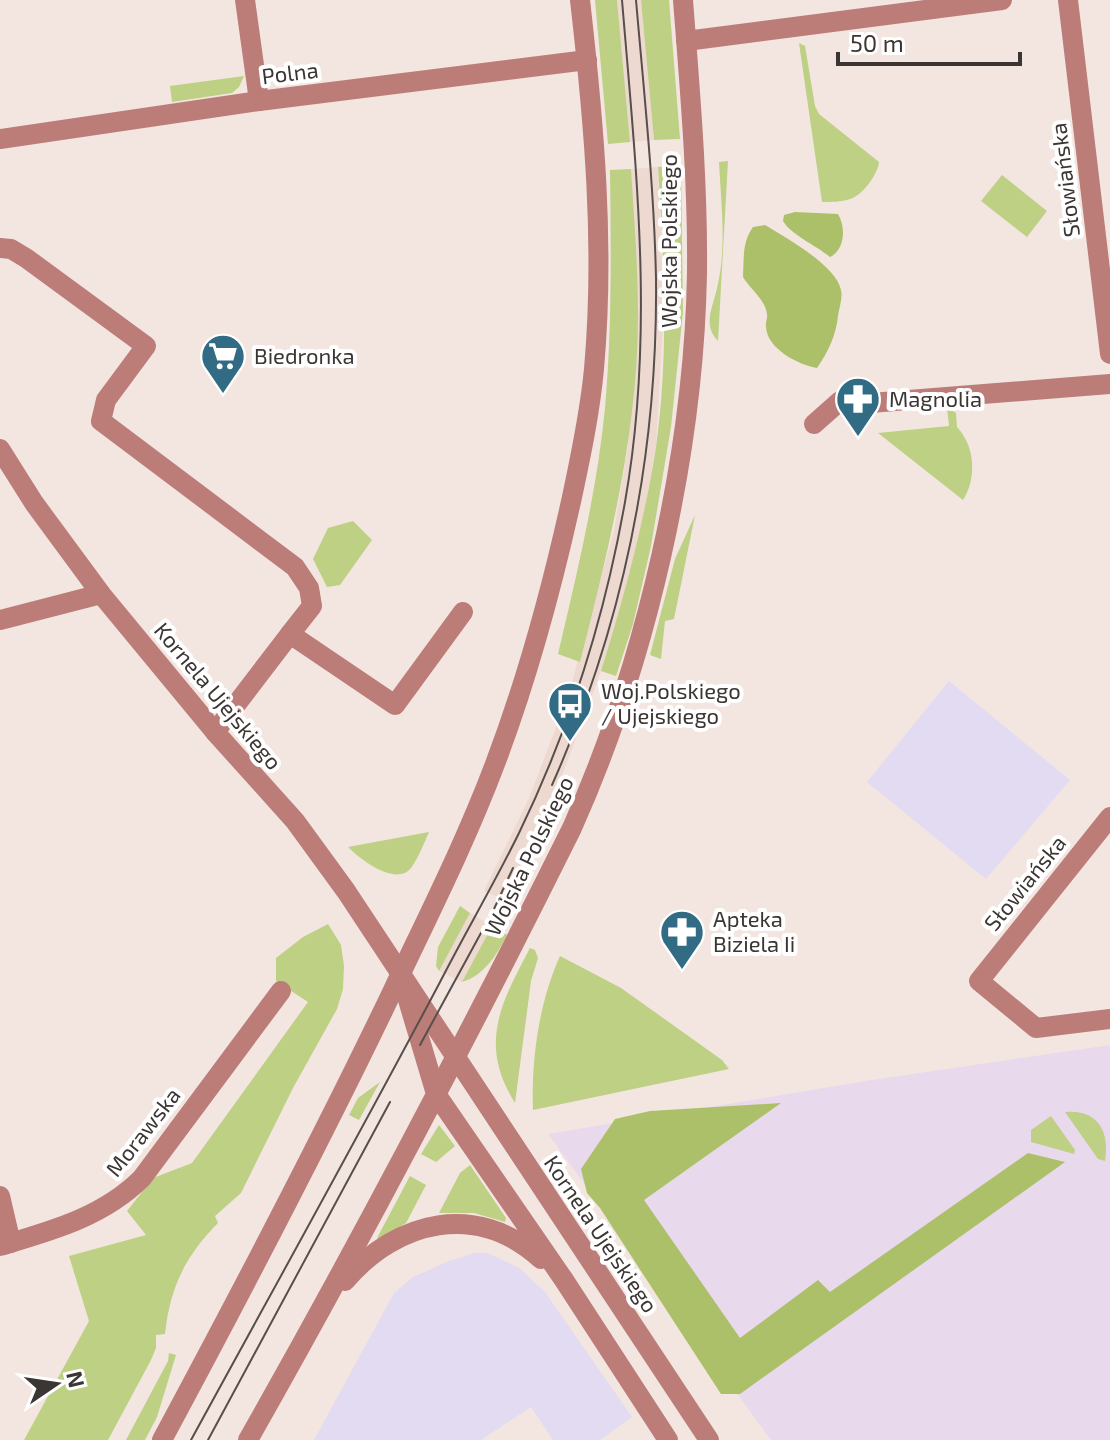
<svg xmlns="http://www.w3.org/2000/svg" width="1110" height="1440" font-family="'Exo 2',sans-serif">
	<rect width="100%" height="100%" fill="#f3e6e1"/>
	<g fill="#eed9d0">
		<path d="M617,0H641L654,140L630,142Z"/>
		<path d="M658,167L664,311L656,445L645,510L631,573L601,671L565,768L534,840L504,900L484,891L530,796L569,693L614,531L628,446L638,316L631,169Z"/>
		<path d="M470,913L492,926L462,982L439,971Z"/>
	</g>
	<g fill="#e2dbf1">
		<path d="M949,681L1070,780L986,879L867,782Z"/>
		<path d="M474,1253H487L518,1267L545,1292L632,1417L600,1440H553L531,1407L481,1440H314L394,1293L413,1277L447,1262Z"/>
	</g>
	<path fill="#e9d9ec" d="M1110,1045V1440H771L548,1134L865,1081Z"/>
	<g fill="#bdd084">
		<path d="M595,0H617L630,142L608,144Z"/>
		<path d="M641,0H669L680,139L654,140Z"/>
		<path d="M799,43L805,46L815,106L819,114L879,162C878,174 862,196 850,199C841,202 831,202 822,202Z"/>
		<path d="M244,76L239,87L232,93L172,102L170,86Z"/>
		<path d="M728,161L718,341C702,324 713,308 717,288C727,248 721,203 719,162Z"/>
		<path d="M681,165L683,312L671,427L651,546L633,624L616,676L601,671C624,597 644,524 656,447C669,354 664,260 658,167Z"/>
		<path d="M631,169C634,217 638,266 638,315C638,433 609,548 580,662L558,654C577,573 597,491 605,408C612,329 611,250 610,170Z"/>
		<path d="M1002,175L1047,211L1027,237L981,201Z"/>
		<path d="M947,407L956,413L957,427C975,446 977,478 963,500L878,433L949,426Z"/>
		<path d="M695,515L674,619L665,621L661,659L650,655L675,559Z"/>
		<path d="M353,521L372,540L340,585L327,587L313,559L328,528Z"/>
		<path d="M429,832C424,843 419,857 411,868C396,887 360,859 348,847Z"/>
		<path d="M460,906L470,913L439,971L436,966L438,947Z"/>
		<path d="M328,924L341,945L344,966L343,989L337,1009L293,1088L241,1193L215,1216L218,1223C185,1256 170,1288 165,1334L156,1335V1348L151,1360L108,1440H24L89,1321L69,1256L146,1235L127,1211L153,1178L192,1163L308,1002L276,981V958L303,937Z"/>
		<path d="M492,926L507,935C497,954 485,975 462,982Z"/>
		<path d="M530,948L535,950L538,958L531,981L515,1103C478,1044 501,1003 530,948Z"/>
		<path d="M560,956L621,988L722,1060L729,1069L533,1110C531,1060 539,1002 560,956Z"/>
		<path d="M380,1082L359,1120L349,1115L358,1098Z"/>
		<path d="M1065,1112C1096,1109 1110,1129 1105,1161L1098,1159Z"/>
		<path d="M1051,1116L1075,1150L1074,1154L1031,1142V1130Z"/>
		<path d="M439,1125L455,1146L436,1162L421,1154Z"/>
		<path d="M470,1165L506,1218L505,1222L474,1213H439L460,1173Z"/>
		<path d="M410,1176L426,1185L406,1223L379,1240L377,1238Z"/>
		<path d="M169,1353L176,1355L157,1417L145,1440H126L168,1361Z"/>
	</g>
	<g fill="#abc068">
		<path d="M795,212L838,214C846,227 845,250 830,257C817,246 790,234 783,221L784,215Z"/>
		<path d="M765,225C786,238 836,265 841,290C843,298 839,308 838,316C836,336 828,352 817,368C799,365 767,349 766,327C765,323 768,318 767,314C765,299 750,289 743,277C744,259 742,242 753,227Z"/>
		<path d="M781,1103L644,1200L740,1338L818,1280L830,1292L1028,1153L1065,1162L740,1394H721L600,1208L587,1193L581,1169L615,1119L650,1111Z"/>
	</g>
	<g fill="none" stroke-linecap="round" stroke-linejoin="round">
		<g stroke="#bc7d79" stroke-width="20">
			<path d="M245,0L259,101"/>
			<path d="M1068,0L1110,354"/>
			<path d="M686,41L1002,0"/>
			<path d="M0,139L259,101L587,60"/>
			<path d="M0,248L11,249L26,258L146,346L106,400L101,421L295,567L309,588L312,606L290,634"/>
			<path d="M814,424L840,401L858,404L1110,384"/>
			<path d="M0,449L34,503L101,594L215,732L295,821L346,891L709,1440"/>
			<path d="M0,620L101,594"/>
			<path d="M215,732L290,634L395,705L463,612"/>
			<path d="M1110,817L979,981L1036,1028L1110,1019"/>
			<path d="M408,1000L436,1094L564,1280L668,1440"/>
			<path d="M0,1196L11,1243"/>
			<path d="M0,1246C51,1231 103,1217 142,1178L281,991"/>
			<path d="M345,1281C397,1220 477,1201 541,1259"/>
			<path d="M162,1440C242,1291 321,1141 394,988C429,914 466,841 495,764C528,677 552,588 572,497C581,455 590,412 594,369C605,246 594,122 580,0"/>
			<path d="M248,1440C362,1239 469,1035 572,828C646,663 694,454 697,273C698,182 690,91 683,0"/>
		</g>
		<g stroke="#564f4c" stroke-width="2">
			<path d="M552,785C623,625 658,453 656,278C654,185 644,93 636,0"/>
			<path d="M420,1045L494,909L513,868"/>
			<path d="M191,1440C274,1288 358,1137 439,984C465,933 494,884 519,833C569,730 605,615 625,502C655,333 636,169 622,0"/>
			<path d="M208,1440L390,1102"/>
		</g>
	</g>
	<defs>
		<g id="supermarket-pin" transform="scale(2.3)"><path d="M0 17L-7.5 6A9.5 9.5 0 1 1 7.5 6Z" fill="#316c84" stroke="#fff"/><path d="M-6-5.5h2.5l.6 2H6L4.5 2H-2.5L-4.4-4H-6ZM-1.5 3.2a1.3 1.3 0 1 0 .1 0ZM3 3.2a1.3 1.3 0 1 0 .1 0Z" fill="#fff"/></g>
		<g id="pharmacy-pin" transform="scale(2.3)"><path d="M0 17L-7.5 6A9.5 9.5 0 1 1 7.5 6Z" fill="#316c84" stroke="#fff"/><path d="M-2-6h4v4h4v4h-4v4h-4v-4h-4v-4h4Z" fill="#fff"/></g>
		<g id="bus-pin" transform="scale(2.3)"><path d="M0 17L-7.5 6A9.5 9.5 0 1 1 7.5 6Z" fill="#316c84" stroke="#fff"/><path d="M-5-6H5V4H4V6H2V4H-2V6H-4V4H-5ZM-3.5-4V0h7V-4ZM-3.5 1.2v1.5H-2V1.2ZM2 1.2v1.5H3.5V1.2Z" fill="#fff"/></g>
	</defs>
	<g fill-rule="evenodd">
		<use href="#supermarket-pin" x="223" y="356"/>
		<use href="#pharmacy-pin" x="858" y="399"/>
		<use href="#bus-pin" x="570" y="704"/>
		<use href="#pharmacy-pin" x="682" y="932"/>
	</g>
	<g text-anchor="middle" stroke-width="8" stroke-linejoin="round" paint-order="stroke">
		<g font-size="22" fill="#3b3533" stroke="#fff">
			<text transform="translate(290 73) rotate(-7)" y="8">Polna</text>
			<text transform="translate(1065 180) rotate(-97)" y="8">Słowiańska</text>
			<text transform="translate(669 241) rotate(-90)" y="8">Wojska Polskiego</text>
			<text transform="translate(218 696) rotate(50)" y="8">Kornela Ujejskiego</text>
			<text transform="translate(529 856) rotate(-64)" y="8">Wojska Polskiego</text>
			<text transform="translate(1025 883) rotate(-51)" y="8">Słowiańska</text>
			<text transform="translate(143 1132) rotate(-52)" y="8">Morawska</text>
			<text transform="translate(601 1234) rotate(56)" y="8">Kornela Ujejskiego</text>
		</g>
		<g font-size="22" fill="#3b3533" stroke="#fff" text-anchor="start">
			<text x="254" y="364">Biedronka</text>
			<text x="889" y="407">Magnolia</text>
			<text x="601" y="699">Woj.Polskiego<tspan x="601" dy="25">/ Ujejskiego</tspan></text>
			<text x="713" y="927">Apteka<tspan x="713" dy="25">Biziela Ii</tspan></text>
		</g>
	</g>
	<g transform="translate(56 1384) rotate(77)" stroke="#ffffff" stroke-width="6" paint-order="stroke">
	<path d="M0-6L14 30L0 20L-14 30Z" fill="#3b3533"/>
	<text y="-12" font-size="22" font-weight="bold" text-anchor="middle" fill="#3b3533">N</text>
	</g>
	<path d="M838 52v12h182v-12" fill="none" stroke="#3b3533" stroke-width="4"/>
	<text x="850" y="52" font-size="24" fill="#3b3533" stroke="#ffffff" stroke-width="6" paint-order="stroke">50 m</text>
</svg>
